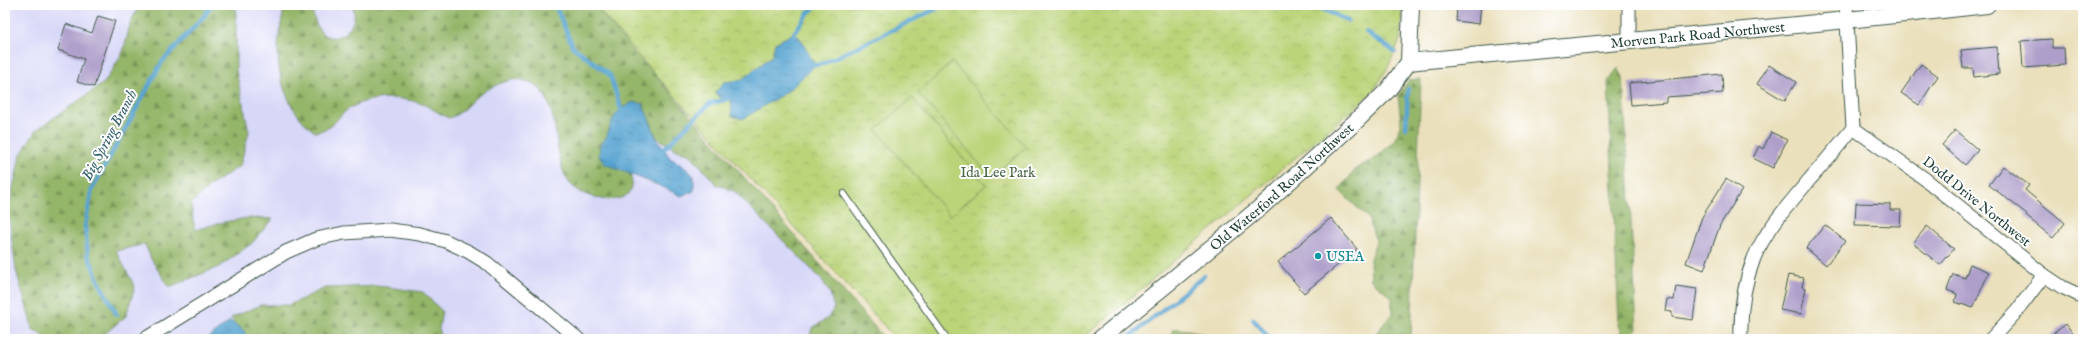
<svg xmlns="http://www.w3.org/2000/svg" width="2088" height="344" font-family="'IM FELL English',serif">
	<defs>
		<pattern id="forest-firs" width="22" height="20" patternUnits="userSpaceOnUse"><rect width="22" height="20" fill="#94b669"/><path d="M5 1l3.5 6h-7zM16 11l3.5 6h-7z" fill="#789557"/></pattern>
		<pattern id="park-crowns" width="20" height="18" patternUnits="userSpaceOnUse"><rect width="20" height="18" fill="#bbd479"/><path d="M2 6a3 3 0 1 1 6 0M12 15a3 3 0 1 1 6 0" fill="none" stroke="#a0b769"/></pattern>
		<pattern id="water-ripples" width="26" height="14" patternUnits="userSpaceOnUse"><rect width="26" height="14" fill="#58a4d1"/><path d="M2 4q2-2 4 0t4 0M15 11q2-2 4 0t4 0" fill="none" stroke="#4887aa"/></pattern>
	</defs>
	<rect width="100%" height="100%" fill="#fff"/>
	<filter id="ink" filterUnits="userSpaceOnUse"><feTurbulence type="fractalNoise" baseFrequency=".025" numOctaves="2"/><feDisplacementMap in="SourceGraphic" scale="8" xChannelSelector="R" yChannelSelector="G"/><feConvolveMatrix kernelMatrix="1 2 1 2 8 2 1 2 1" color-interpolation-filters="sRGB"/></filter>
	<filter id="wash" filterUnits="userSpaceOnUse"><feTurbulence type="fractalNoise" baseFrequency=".012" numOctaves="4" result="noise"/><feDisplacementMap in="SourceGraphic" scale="16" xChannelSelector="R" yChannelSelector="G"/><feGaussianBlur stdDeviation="0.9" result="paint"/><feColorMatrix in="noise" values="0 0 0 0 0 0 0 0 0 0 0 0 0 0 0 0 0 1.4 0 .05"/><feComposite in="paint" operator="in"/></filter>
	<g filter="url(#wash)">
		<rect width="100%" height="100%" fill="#eae0bc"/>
		<path fill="#d7d7f8" d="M5,5H594L884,339H5Z"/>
		<g fill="url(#forest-firs)" stroke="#5a7a4e">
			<path d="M140,5H236V71L249,132L240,166L211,185L191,204L195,230L219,223L247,218L273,219L251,244L219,267L169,287L151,259L145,244L116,251L135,287L126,316L107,332L94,339H48L33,330L16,270L8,211L20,156L35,131L105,82L123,52L131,21Z"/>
			<path d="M284,5H311C313,14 315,24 321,32C332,45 352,32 354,18C355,14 353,9 353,5H594L885,339H809L812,328L828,318L834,308L830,293L821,279L734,191L716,184L690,154L677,150L656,137L650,120L613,119L607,137L600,145L605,164L630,174C644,210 584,204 568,181C550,154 564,86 522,80C508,77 487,89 475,98C467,105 460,115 449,118C441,115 435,110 427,106C403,95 369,95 347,110C333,121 336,128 315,132C289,113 277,79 278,48C278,34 283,19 284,5Z"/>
			<path d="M1618,68L1623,77L1637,329L1624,338L1619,325L1608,81Z"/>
			<path d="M1421,79L1411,339H1371L1392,314V297L1371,280L1370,259L1376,241L1368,218L1339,190L1357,168L1378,156L1396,139L1401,122L1398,96L1409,80Z"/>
			<path d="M379,286L423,292L442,311L439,328L440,339H246L231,318L261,305H289L325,288Z"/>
			<path d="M1173,329C1186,329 1201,331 1212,339H1170Z"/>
		</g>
		<path fill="url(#park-crowns)" stroke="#6d8856" d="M595,5H1402L1400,40L1388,67L1373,92L1082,339H896L633,50Z"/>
		<g fill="#bbd479" stroke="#6d8856">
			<path d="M952,62L1026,147L991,177L918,93Z"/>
			<path d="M912,98L986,185L950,216L876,130Z"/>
		</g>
		<g fill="url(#water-ripples)" stroke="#3c7082">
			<path d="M794,33L800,38L815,65L788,91L743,119L732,116L731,98L724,101L715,93L724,82L741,80L772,56L775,43Z"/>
			<path d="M633,102L643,104L656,137L670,158L683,166L694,176V191L681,196L665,188L605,164L599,156L600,145C611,134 607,130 613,119C618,110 626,106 633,102Z"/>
			<path d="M230,321L243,330L249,339H207Z"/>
		</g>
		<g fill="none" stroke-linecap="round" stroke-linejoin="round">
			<g stroke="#58a4d1" stroke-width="4.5">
				<path d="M555,5L573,47L610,75L621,109"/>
				<path d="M1314,5L1348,21"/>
				<path d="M1366,32L1395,52"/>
				<path d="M794,33L809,12L817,5"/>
				<path d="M815,65L822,64L944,5"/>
				<path d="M1406,128L1408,89"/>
				<path d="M664,149L709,104L731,98"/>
				<path d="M117,315L98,280L88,255L85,226L92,189L162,62L205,15L211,5"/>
				<path d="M1253,319L1270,339"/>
				<path d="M1127,339L1204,276"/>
			</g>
		</g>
		<g id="blocks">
			<g fill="#ae9fca">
				<path d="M1457,5H1481L1479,24L1456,21Z"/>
				<path d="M98,16L115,21L94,87L77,82L84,59L58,50L66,24L92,33Z"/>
				<path d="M2052,39V48H2064L2065,65L2023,68L2021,41Z"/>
				<path d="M1997,47L1999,74L1974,77L1973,68H1963L1961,50Z"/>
				<path d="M1921,64L1938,76L1919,105L1901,93Z"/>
				<path d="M1769,65L1796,82L1785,101L1757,84Z"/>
				<path d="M1722,74L1723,93L1666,97V102L1631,105L1629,83Z"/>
				<path d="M1955,130L1978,150L1965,165L1942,145Z"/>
				<path d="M1771,132L1787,140L1773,168L1753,158L1759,146L1763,149Z"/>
				<path d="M2003,166L2029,185L2025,190L2065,223L2053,238L2026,216L2027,214L1989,185Z"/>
				<path d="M1726,179L1742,190L1720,225L1704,270L1686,263L1702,217Z"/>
				<path d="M1856,203L1890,204V210H1901L1900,226L1855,225Z"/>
				<path d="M1331,218L1357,249L1304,293L1278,262Z"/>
				<path d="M1825,225L1845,241L1826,265L1806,248Z"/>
				<path d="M1927,226L1954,249L1940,265L1913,243Z"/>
				<path d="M1970,264L1989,272L1973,308L1955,302L1957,294L1947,290L1953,274L1965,278Z"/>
				<path d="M1788,275L1804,278L1802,287L1806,288L1801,314L1780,310Z"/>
				<path d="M1676,286L1697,289L1693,320L1672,317V312L1665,311L1667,299L1674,300Z"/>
				<path d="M2066,324L2077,339H2046Z"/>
			</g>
		</g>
	</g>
	<g filter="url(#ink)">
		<use href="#blocks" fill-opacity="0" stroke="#3d5548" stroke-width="1"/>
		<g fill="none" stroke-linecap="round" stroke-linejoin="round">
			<g stroke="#3d5548" stroke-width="8">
				<path id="service" d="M844,194L947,339"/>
			</g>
			<g stroke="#3d5548" stroke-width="15">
				<g id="minor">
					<path d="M1629,40V5"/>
					<path d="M1853,128L1925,179L2044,275L2062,287L2083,297"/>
					<path d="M145,339L286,252L316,239L344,233L390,230L420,234L446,241L469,252L487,263L578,339"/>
					<path d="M1741,339C1740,312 1744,284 1754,258C1766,229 1790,203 1810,179C1825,162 1839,145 1853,128L1846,5"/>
					<path d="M1991,339L2017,311L2044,275"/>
				</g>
			</g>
			<g stroke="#3d5548" stroke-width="18">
				<g id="tertiary">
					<path id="s1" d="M1409,62C1601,43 1795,27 1987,5"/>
					<path id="s2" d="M1100,339L1262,206L1353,124L1388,90L1409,62L1411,5"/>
				</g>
			</g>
			<use href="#service" stroke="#fff" stroke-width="6"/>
			<use href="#minor" stroke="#fff" stroke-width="13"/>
			<use href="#tertiary" stroke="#fff" stroke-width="16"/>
		</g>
	</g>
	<circle fill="#0f9aa8" stroke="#fff" stroke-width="1.5" cx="1318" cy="256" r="4"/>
	<g text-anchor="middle" stroke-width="4" stroke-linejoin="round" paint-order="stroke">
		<g font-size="14" fill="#1f3d34" stroke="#fff">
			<text dy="5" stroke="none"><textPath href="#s1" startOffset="290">Morven Park Road Northwest</textPath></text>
			<text dy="5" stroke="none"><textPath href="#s2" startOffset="237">Old Waterford Road Northwest</textPath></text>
			<text transform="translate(1977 201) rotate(39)" y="5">Dodd Drive Northwest</text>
		</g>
		<g font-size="14" fill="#466345" stroke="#fff">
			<text x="998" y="177">Ida Lee Park</text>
		</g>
		<g font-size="14" fill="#0d838f" stroke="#fff" text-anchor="start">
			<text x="1326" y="261">USEA</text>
		</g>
		<g font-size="15" font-style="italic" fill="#33616b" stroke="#fff">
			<text transform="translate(109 135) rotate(-62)" y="5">Big Spring Branch</text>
		</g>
	</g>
	<rect width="2088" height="344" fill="none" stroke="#fff" stroke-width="20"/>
</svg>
